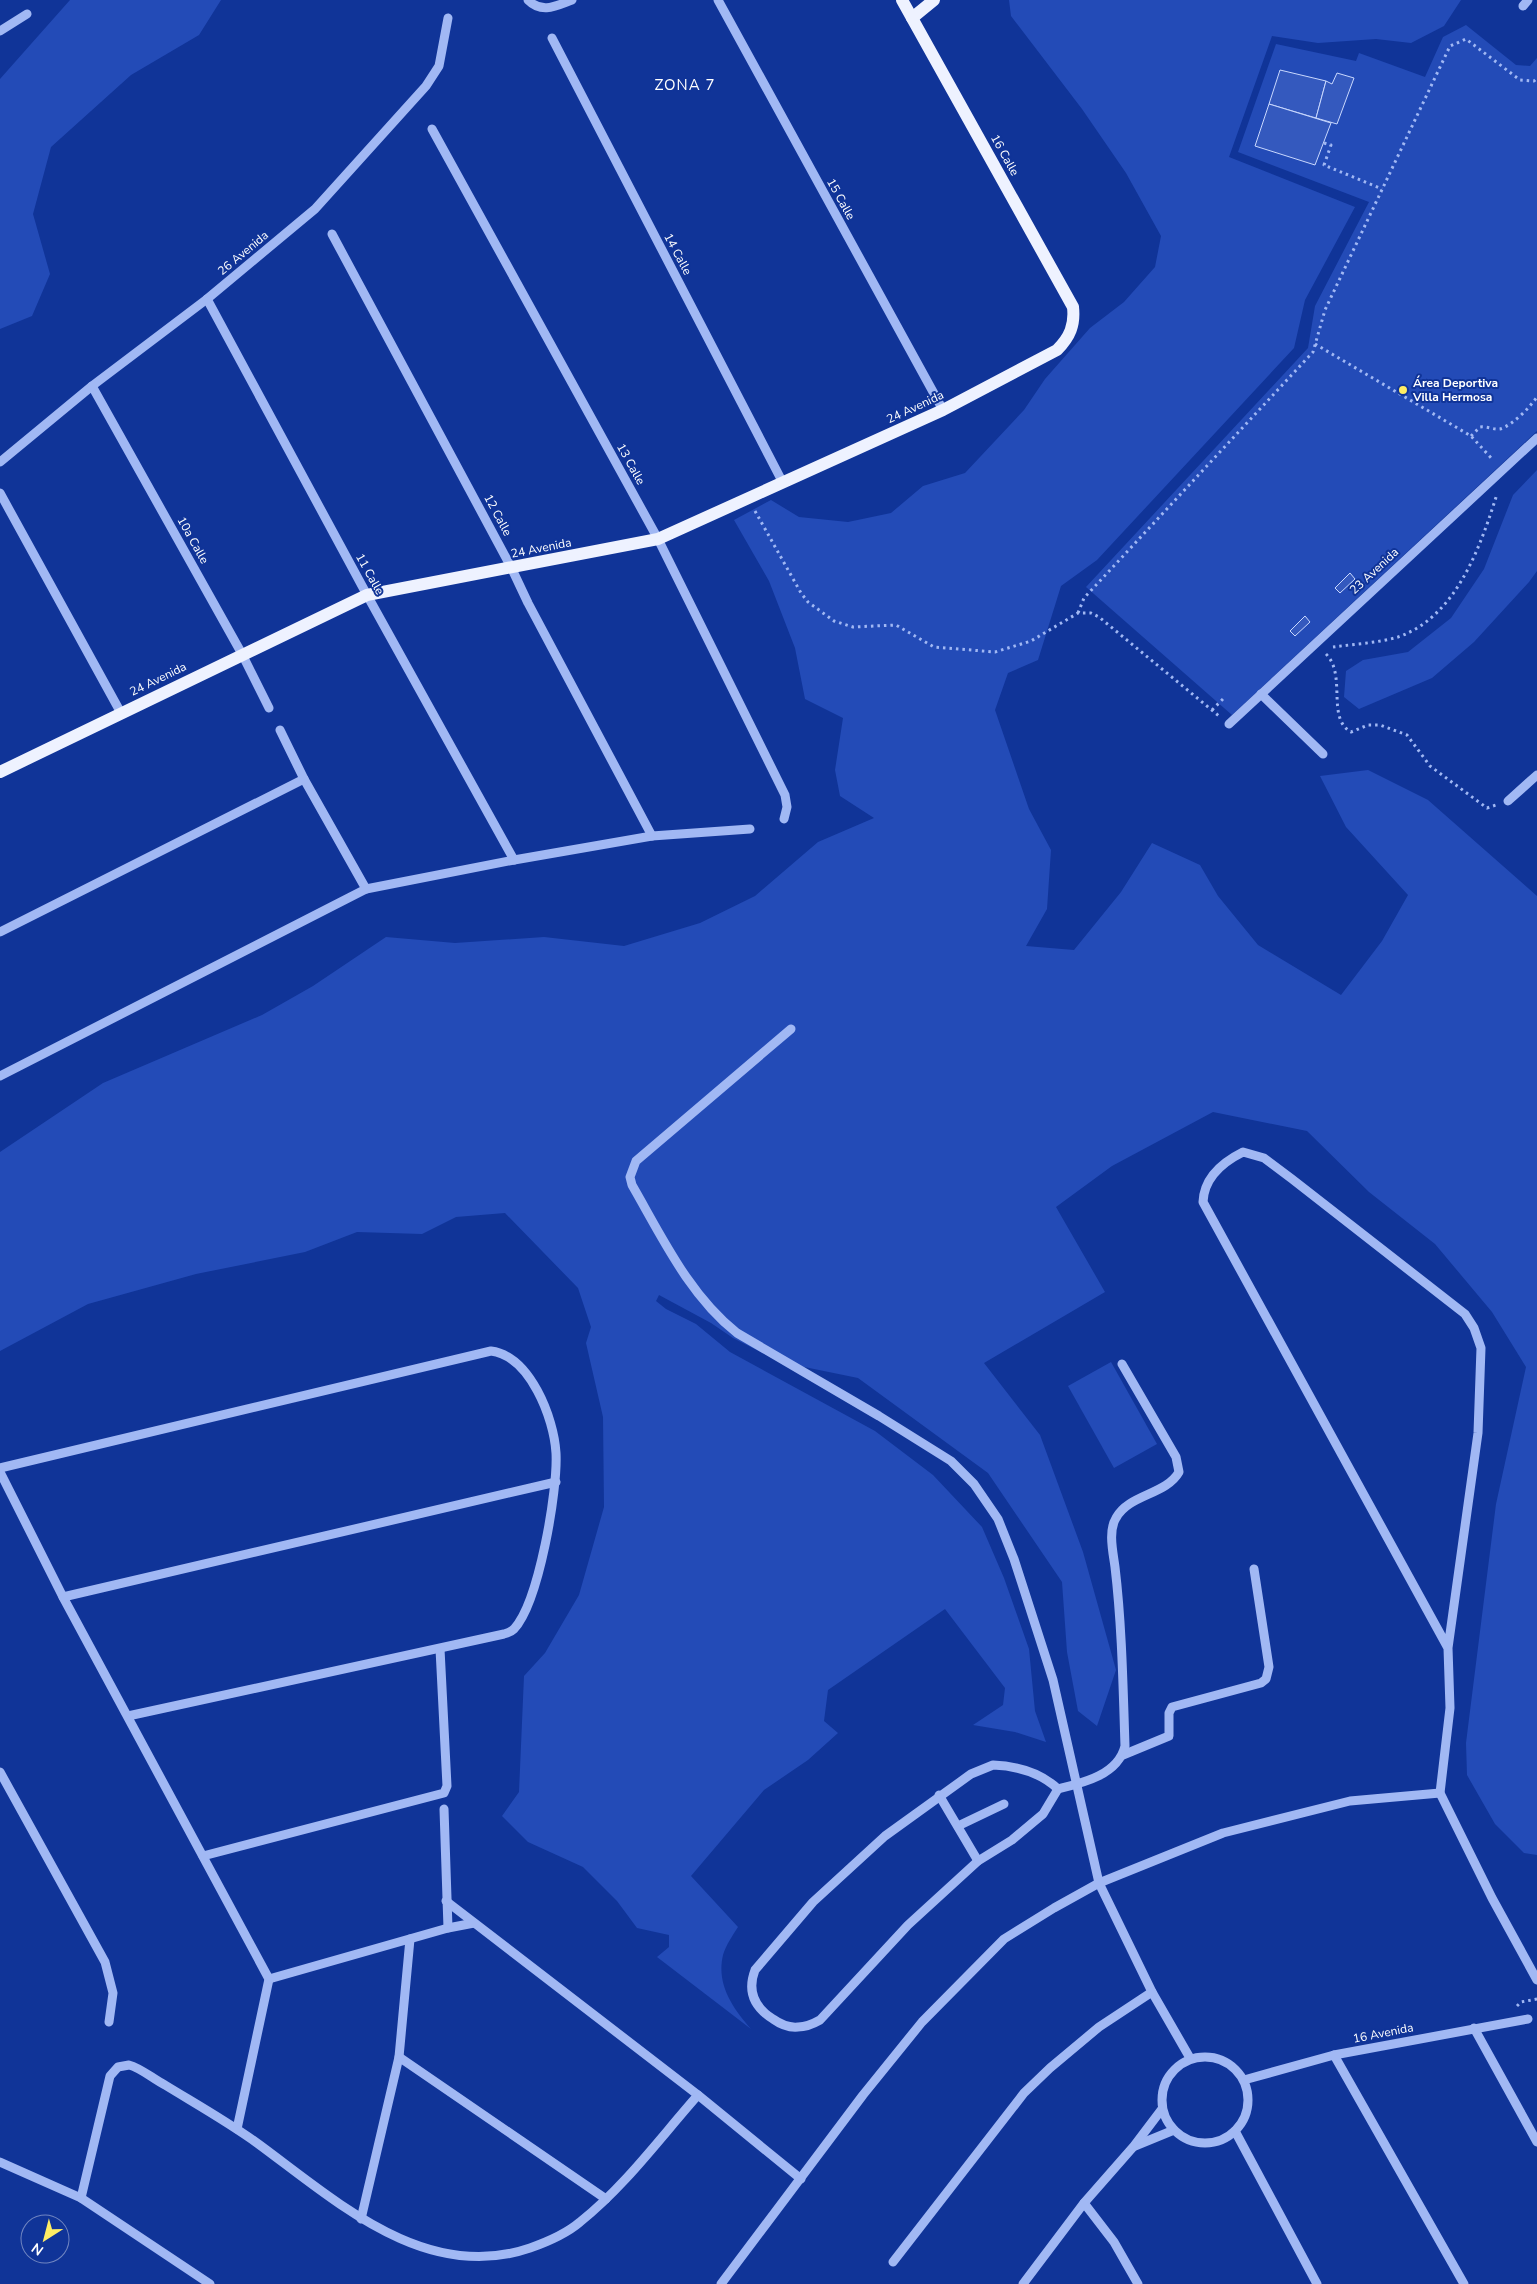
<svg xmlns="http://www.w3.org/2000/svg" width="1537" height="2284" font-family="'Nunito Sans',sans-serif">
	<rect width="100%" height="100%" fill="#103498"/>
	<g fill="#234bb7">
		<path d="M70,0H221L199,35L131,75L51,147L33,214L50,274L32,316L0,329V79Z"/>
		<path d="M1009,0H1461L1444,26L1411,43L1376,39L1318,43L1272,36L1229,157L1355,207L1305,300L1294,348L1097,560L1061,586L1038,660L1008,673L995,710L1029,809L1051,850L1047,909L1026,946L1074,950L1121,892L1152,843L1200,865L1218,896L1258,945L1341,995L1382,941L1408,895L1346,827L1320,776L1368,770L1428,800L1537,896V1855L1524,1853L1495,1824L1467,1775L1466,1743L1496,1504L1526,1367L1492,1312L1435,1244L1369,1192L1307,1131L1213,1112L1112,1166L1056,1207L1105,1292L984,1363L1040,1435L1083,1552L1116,1670L1097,1726L1078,1711L1067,1652L1062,1582L988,1473L858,1378L780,1362L733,1338L711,1323L659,1295L656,1301L666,1309L696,1324L730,1352L875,1431L933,1475L982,1527L1004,1578L1029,1649L1035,1711L1046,1742L1015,1732L973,1725L1003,1705L1005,1688L945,1609L828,1690L824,1721L838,1733L808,1760L764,1790L691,1876L738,1927C733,1935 726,1945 723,1955C716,1985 733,2008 751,2029L657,1957L669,1947V1935L637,1928L617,1901L583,1867L528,1842L502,1816L519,1792L524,1676L545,1653L579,1595L604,1507L603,1417L586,1343L591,1327L578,1288L505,1213L456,1217L422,1234L357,1232L305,1252L196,1274L88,1304L0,1351V1152L103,1083L262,1015L313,986L386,937L455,943L544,937L624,946L700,923L755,896L818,842L874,818L840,796L835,770L843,718L805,699L795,648L769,581L734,520L771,500L799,517L848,522L891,513L923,486L965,473L1024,410L1045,379L1090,328L1124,302L1155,267L1161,236L1126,173L1082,109L1011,16Z"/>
		<path d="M1466,25L1516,65L1530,66L1537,58V431L1232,715L1086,587L1308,348L1315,306L1369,202L1238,152L1276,44L1356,61L1359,53L1425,77L1443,37Z"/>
		<path d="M1537,470V571L1529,582L1474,642L1432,678L1359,709L1344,697L1346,671L1363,660L1408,652L1451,618L1484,569L1513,495Z"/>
		<path d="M1111,1362L1157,1444L1114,1468L1068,1386Z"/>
	</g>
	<g fill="#3459be" stroke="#c9d8fe">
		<path d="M1280,70L1326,81L1316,118L1269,104Z"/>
		<path d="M1337,73L1354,78L1337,124L1316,118L1326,81L1332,84Z"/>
		<path d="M1269,104L1331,123L1315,165L1255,146Z"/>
		<path d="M1350,573L1355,579L1340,593L1335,588Z"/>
		<path d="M1305,616L1310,622L1295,636L1290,631Z"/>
	</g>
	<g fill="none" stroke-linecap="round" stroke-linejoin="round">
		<g stroke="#a1b8f4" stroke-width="3" stroke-dasharray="2.5 4" stroke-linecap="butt">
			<path d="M1324,143L1331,145L1324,165L1382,189"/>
			<path d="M1315,344L1471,436L1493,460"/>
			<path d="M1471,436L1480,427C1487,426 1494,430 1500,429C1513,425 1530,407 1537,397"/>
			<path d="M755,511L801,593L808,602L834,621L853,627L896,625L934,647L995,652L1031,641L1078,613H1091L1099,617L1219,716"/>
			<path d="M1078,613L1084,598L1313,352L1325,310L1450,46L1466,39L1520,80L1534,81L1537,78"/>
			<path d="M1333,647C1354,644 1378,643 1398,637C1456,617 1480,548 1497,494"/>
			<path d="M1326,654C1347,675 1326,718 1351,732L1368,725H1380L1407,735L1430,766L1487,808L1496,805"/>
			<path d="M1212,710L1225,697"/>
			<path d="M1517,2006L1521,2002L1537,1999"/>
		</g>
		<g stroke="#a1b8f4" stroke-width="9">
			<path d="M528,0C542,14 556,6 572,0"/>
			<path d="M718,0L943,410"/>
			<path d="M1523,6L1528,0"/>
			<path d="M0,31L27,14"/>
			<path d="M552,38L782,481"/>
			<path d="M432,129L658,539L785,795L787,807L784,819"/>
			<path d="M332,234L511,567L528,603L652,836"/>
			<path d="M207,299L367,595L514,860"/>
			<path d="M92,386L242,654L269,708"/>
			<path d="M0,462L92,386L207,299L315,209L426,86L439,66L448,18"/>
			<path d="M0,493L121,713"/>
			<path d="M1261,694L1323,754"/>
			<path d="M1229,724L1537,438"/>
			<path d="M280,730L304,779L366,889"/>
			<path d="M1508,801L1537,775"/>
			<path d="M0,932L304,779"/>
			<path d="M791,1029L636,1161L630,1177L632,1185C662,1237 689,1295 737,1333L879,1416L951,1461L974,1484L998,1519L1014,1559L1053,1680L1099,1883L1152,1992L1190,2058"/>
			<path d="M0,1076L366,889L514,860L652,836L750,829"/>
			<path d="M0,1468L491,1351C530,1356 554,1418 556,1453C558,1490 539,1602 514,1629C512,1631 508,1633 504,1634L128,1716"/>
			<path d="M0,1472L63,1597L269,1979L237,2129"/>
			<path d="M63,1597L556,1482"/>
			<path d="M1448,1648L1203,1202C1204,1178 1221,1163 1243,1152L1264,1158L1292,1179L1465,1314L1474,1328L1481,1348L1478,1433L1448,1648L1450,1708L1440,1793L1492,1898L1537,1980"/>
			<path d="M1123,1755L1169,1736V1713L1172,1707L1261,1683L1266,1679L1269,1667L1254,1569"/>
			<path d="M993,1765C1018,1766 1040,1772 1058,1789L1043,1814L1012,1840L978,1861L908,1925L820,2020C813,2024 806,2027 798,2027C788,2028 780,2024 773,2019C754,2007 747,1991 755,1970L813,1902L885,1836L971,1774Z"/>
			<path d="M0,1772L105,1962L113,1993L109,2022"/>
			<path d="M1058,1789C1083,1783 1118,1775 1125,1746C1123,1686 1122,1626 1115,1567C1113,1552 1108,1531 1116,1518C1129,1494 1166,1495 1179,1472L1176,1457L1122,1364"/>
			<path d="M939,1795L978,1861"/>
			<path d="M444,1809L448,1928"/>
			<path d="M958,1826L1004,1804"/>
			<path d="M203,1856L444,1793L447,1786L440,1649"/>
			<path d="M446,1901L698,2095L801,2179"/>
			<path d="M269,1979L448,1928L474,1923"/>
			<path d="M1474,2028L1537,2142"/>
			<path d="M1334,2055L1464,2284"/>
			<circle cx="1205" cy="2100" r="43"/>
			<path d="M399,2057L606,2199"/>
			<path d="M1244,2080L1334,2055L1528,2019"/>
			<path d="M1235,2131L1317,2284"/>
			<path d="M1135,2146L1174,2130"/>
			<path d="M0,2162L81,2198L210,2284"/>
			<path d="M81,2198L110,2076L118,2067L129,2065C141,2068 153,2079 165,2085C196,2104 228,2122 257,2143C335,2200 425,2284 530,2248C547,2242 566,2234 580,2222C625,2186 660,2138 698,2095"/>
			<path d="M1084,2203L1114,2242L1138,2284"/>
			<path d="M361,2219L399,2057L410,1939"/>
			<path d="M893,2262L1024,2093L1050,2068L1099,2027L1152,1992"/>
			<path d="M721,2284L863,2095L922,2022L1004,1939L1054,1908L1099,1883L1223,1833L1350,1801L1440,1793"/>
			<path d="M1023,2284L1084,2203L1134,2146L1162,2109"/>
		</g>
		<g stroke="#eef2ff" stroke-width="12">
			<path d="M912,18L934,0"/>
			<path d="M0,772L367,595L658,539L943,410L1057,350C1070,337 1075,325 1073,307L902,0"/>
		</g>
	</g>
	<circle fill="#ffed64" stroke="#103498" stroke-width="2" cx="1403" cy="390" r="5"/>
	<g text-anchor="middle" stroke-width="4" stroke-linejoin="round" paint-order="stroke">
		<g font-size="12" fill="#fff" stroke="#103498">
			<text transform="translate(1005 155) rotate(61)" y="4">16 Calle</text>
			<text transform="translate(841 199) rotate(61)" y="4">15 Calle</text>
			<text transform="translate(243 253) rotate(-40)" y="4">26 Avenida</text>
			<text transform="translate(678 254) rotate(62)" y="4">14 Calle</text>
			<text transform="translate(915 407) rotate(-25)" y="4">24 Avenida</text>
			<text transform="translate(631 464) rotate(61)" y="4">13 Calle</text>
			<text transform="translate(498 515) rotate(62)" y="4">12 Calle</text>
			<text transform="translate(193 540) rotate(61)" y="4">10a Calle</text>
			<text transform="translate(541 548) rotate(-11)" y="4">24 Avenida</text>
			<text transform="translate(1374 571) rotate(-43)" y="4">23 Avenida</text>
			<text transform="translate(370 574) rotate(61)" y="4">11 Calle</text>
			<text transform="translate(158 679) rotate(-26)" y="4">24 Avenida</text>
			<text transform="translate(1383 2033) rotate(-11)" y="4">16 Avenida</text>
		</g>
		<g font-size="12" font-weight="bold" fill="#fff" stroke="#103498" text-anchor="start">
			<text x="1413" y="387">Área Deportiva<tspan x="1413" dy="14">Villa Hermosa</tspan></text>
		</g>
		<g font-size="15" letter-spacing="1" fill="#fff" stroke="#103498">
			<text x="685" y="90">ZONA 7</text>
		</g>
	</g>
	<g transform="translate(45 2239) rotate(216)"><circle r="24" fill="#103498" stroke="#7085c1"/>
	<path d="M0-4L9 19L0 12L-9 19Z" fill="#ffed64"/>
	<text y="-8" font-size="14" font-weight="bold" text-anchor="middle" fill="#ffffff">N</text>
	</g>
</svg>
